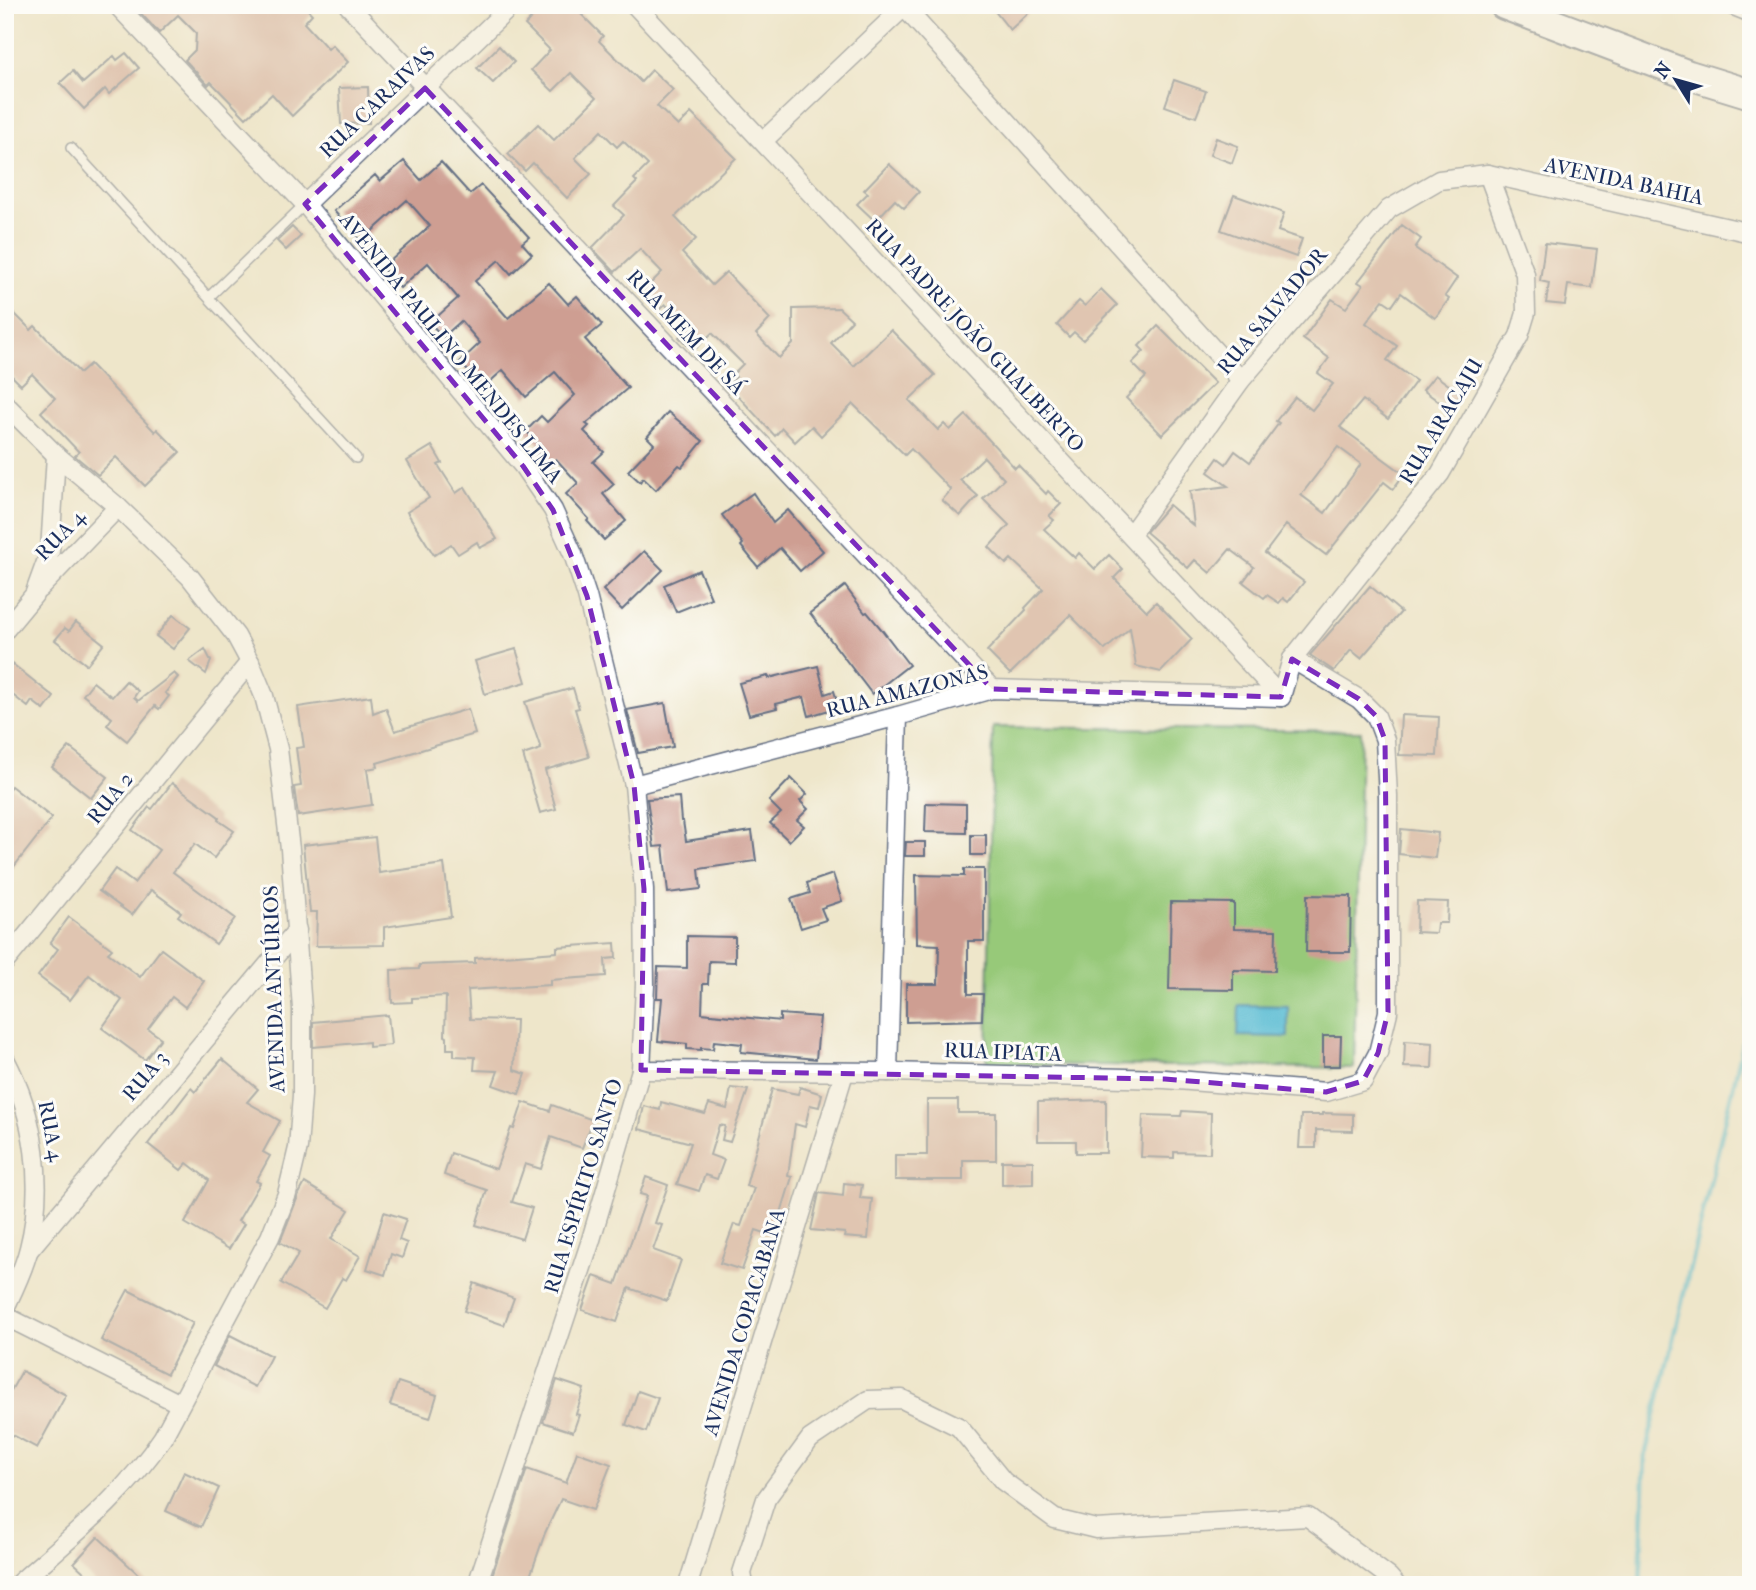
<svg xmlns="http://www.w3.org/2000/svg" width="1756" height="1590" font-family="'IM FELL French Canon',serif">
	<rect width="100%" height="100%" fill="#fdfcf7"/>
	<filter id="ink" filterUnits="userSpaceOnUse"><feTurbulence type="fractalNoise" baseFrequency=".0143" numOctaves="2"/><feDisplacementMap in="SourceGraphic" scale="14" xChannelSelector="R" yChannelSelector="G"/><feConvolveMatrix kernelMatrix="1 2 1 2 8 2 1 2 1" color-interpolation-filters="sRGB"/></filter>
	<filter id="wash" filterUnits="userSpaceOnUse"><feTurbulence type="fractalNoise" baseFrequency=".00686" numOctaves="4" result="noise"/><feDisplacementMap in="SourceGraphic" scale="28" xChannelSelector="R" yChannelSelector="G"/><feGaussianBlur stdDeviation="1.57" result="paint"/><feColorMatrix in="noise" values="0 0 0 0 0 0 0 0 0 0 0 0 0 0 0 0 0 1.4 0 .05"/><feComposite in="paint" operator="in"/></filter>
	<g filter="url(#wash)">
		<rect width="100%" height="100%" fill="#eee6ca"/>
		<path fill="#97c979" stroke="#597c6c" stroke-width="2" d="M993,727L1361,731L1354,1068L987,1064Z"/>
		<path fill="#53b9d1" stroke="#377498" stroke-width="2" d="M1239,1005L1288,1006V1037L1238,1036Z"/>
		<g fill="none" stroke-linecap="round" stroke-linejoin="round">
			<path stroke="#53b9d1" stroke-width="5" d="M1640,1585L1645,1456L1742,1049L1751,995"/>
		</g>
		<g id="blocks">
			<g fill="#ce9e92" fill-rule="evenodd">
				<path d="M133,5H303L312,14L304,23L328,49L332,45L348,62L292,116L272,94L246,118L211,82L208,85L185,60L195,50L196,33L178,15L159,33Z"/>
				<path d="M544,5H572L603,36L599,41L641,82L652,70L673,90L657,106L678,126L691,113L736,158L675,217L696,239L682,253L712,285L726,272L770,319L756,334L779,358L793,344V309L839,308L852,320L831,343L854,366L891,330L935,375L909,400L938,430L944,424L950,430L966,415L1015,468L1018,465L1046,494L1048,491L1061,504L1049,516L1054,520L1044,529L1075,558L1079,553L1095,569L1109,555L1123,569L1114,578L1147,611L1156,602L1192,639L1161,672L1136,666L1130,628L1105,650L1070,615L1010,674L987,651L1026,610L1025,608L1043,589L1011,559L1006,564L989,547L1009,525L983,499L1004,479L984,457L960,480L978,496L960,516L942,500L951,490L911,449L905,455L853,404L821,436L812,426L795,442L782,428L775,436L728,385L736,377L733,374L743,364L712,333L693,351L679,337L689,328L665,304L659,310L642,292L662,272L640,249L615,272L592,248L624,215L614,206L637,182L634,179L648,165L623,141L617,147L601,131L575,158L591,174L567,198L533,163L525,171L508,154L538,124L554,140L596,98L571,73L553,91L531,70L550,50L525,25Z"/>
				<path d="M990,5H1037L1010,30Z"/>
				<path d="M499,46L514,62L493,83L477,68Z"/>
				<path d="M126,53L139,68L109,94L105,89L84,109L60,83L73,71L83,83L114,56L117,60Z"/>
				<path d="M1174,80L1206,91L1196,117L1165,106Z"/>
				<path d="M368,87L369,123L341,124L339,88Z"/>
				<path d="M1216,138L1238,146L1232,163L1210,155Z"/>
				<path d="M404,161L421,180L441,162L470,194L481,185L529,237L522,243L532,254L511,274L499,260L475,281L508,318L549,283L568,304L577,296L602,325L585,339L628,388L586,424L589,426L584,431L604,452L593,462L614,484L603,494L626,521L604,540L587,521L589,519L566,494L578,483L556,459L543,472L533,460L544,449L526,431L541,416L547,422L575,395L555,372L526,397L503,370L483,388L460,362L480,343L461,321L443,337L430,323L458,298L428,263L400,288L382,268L430,226L407,200L361,241L334,211L375,175L380,181Z"/>
				<path d="M889,164L919,192L904,208L895,200L875,221L857,204L868,193L864,190Z"/>
				<path d="M1234,195L1284,213L1278,231L1302,239L1296,257L1221,230Z"/>
				<path d="M1402,225L1421,239L1415,248L1457,278L1445,296L1449,299L1435,318L1401,293L1392,306L1383,300L1366,323L1397,346L1387,360L1416,381L1388,419L1363,400L1340,427L1404,474L1393,489L1384,482L1326,555L1286,525L1265,553L1304,582L1288,602L1283,598L1279,603L1267,595L1264,598L1243,582L1254,567L1230,549L1210,573L1195,560L1188,568L1146,532L1169,505L1194,526L1190,491L1228,486L1208,472L1218,458L1226,464L1235,451L1250,462L1279,423L1276,421L1295,397L1312,410L1333,384L1318,373L1329,358L1303,339L1332,299L1346,308L1363,285L1358,282ZM1338,447L1361,464L1325,513L1301,495Z"/>
				<path d="M292,227L301,236L286,250L277,241Z"/>
				<path d="M1545,243L1597,249L1592,288L1568,285L1565,305L1546,303L1549,283L1540,281Z"/>
				<path d="M1101,289L1117,305L1083,340L1074,332L1069,337L1057,325L1079,301L1085,306Z"/>
				<path d="M5,304L31,330L35,326L80,373L90,364L155,432L157,429L180,452L145,486L116,457L98,475L75,456L79,452L41,412L55,398L32,374L21,385L5,369Z"/>
				<path d="M1158,326L1215,383L1162,435L1126,398L1146,377L1132,363L1144,351L1139,346Z"/>
				<path d="M1435,375L1461,394L1449,409L1423,390Z"/>
				<path d="M668,412L703,441L682,467L679,465L656,490L643,478L640,482L628,471L654,444L647,437Z"/>
				<path d="M432,446L442,463L438,465L456,493L465,487L497,539L480,548L477,542L458,554L451,544L434,555L407,512L429,498L407,461Z"/>
				<path d="M753,493L773,523L788,510L823,551L800,571L780,548L758,567L741,546L743,544L722,515Z"/>
				<path d="M644,551L663,570L622,610L603,590Z"/>
				<path d="M699,570L711,598L676,612L664,585Z"/>
				<path d="M845,586L865,613L867,612L882,630L909,665L872,694L810,613Z"/>
				<path d="M1370,586L1401,612L1361,658L1351,650L1334,671L1310,655Z"/>
				<path d="M173,615L190,628L173,649L156,636Z"/>
				<path d="M76,622L104,644L87,665L55,640L65,628L69,631Z"/>
				<path d="M205,649L211,661L206,674L189,661Z"/>
				<path d="M516,649L526,682L485,694L475,661Z"/>
				<path d="M5,658L54,697L44,710L32,701L28,707L5,689Z"/>
				<path d="M818,666L825,694L834,691L839,707L809,716L804,697L776,704L777,708L749,715L739,683L768,676L769,678Z"/>
				<path d="M174,673L178,677L165,693L169,696L159,709L155,706L127,741L107,725L112,718L83,695L93,682L112,697L126,681L138,691L134,697L138,701Z"/>
				<path d="M573,688L579,708L575,709L589,757L545,770L556,809L540,813L523,755L541,749L525,702Z"/>
				<path d="M371,696L373,713L386,708L395,731L468,709L475,734L377,763L378,767L367,769L372,805L298,816L294,787L301,786L296,748L304,747L298,707Z"/>
				<path d="M665,703L673,747L638,753L627,710Z"/>
				<path d="M1401,715L1439,717L1437,756L1399,755Z"/>
				<path d="M69,747L108,777L91,798L52,767Z"/>
				<path d="M791,778L807,794L800,801L808,809L797,820L804,826L789,841L770,823L781,813L769,801Z"/>
				<path d="M172,783L219,817L218,820L234,831L214,858L195,844L173,872L235,918L216,944L178,916L181,912L151,890L132,915L99,891L115,869L134,883L159,850L132,830L149,807L152,809Z"/>
				<path d="M11,786L52,818L5,878V794Z"/>
				<path d="M679,797L681,821H683L686,841L752,831L756,861L699,869L701,889L668,893L663,846L654,847L647,799Z"/>
				<path d="M926,803L966,804V833L925,832Z"/>
				<path d="M1401,829L1438,833L1435,858L1399,854Z"/>
				<rect x="971" y="835" width="15" height="20"/>
				<path d="M375,837L379,873L444,864L451,917L384,927V945L316,946L317,912H310L303,845Z"/>
				<path d="M906,842H925V856H905Z"/>
				<path d="M964,869H984V941H968V994H983L982,1020L906,1022V984H938L939,945L917,944L916,875L964,876Z"/>
				<path d="M833,874L842,901L821,908L826,920L801,928L791,899L810,893L807,883Z"/>
				<path d="M1307,895L1351,896L1350,952H1306Z"/>
				<path d="M1417,901L1448,902L1447,923H1437L1436,933L1416,932Z"/>
				<path d="M1171,902L1234,903V929L1276,930L1275,971L1233,970V990L1169,989Z"/>
				<path d="M69,917L112,949L108,953L140,977L161,949L204,981L185,1007L172,997L148,1029L161,1038L145,1060L102,1028L122,1000L89,975L70,1000L38,976L58,949L50,943Z"/>
				<path d="M687,936L735,937V962L709,961L708,984H703L702,1013L780,1021V1014L820,1017L816,1059L741,1052L742,1044L714,1041L713,1049L701,1048V1050L687,1049V1044L658,1041L662,998H657L658,967L687,968Z"/>
				<path d="M615,943L616,958L605,959L606,976L550,980V985L468,990L470,1019L516,1020L514,1070L526,1074L519,1094L493,1085L498,1071L474,1070L475,1057L454,1056V1049H447V1037L445,1036L446,996L412,998V1002L392,1003L391,970L419,969V965L475,963V958L557,952V947Z"/>
				<path d="M388,1015L391,1045L369,1047V1042L313,1047V1022Z"/>
				<path d="M1323,1036H1341L1340,1066H1323Z"/>
				<path d="M1405,1041L1433,1043L1432,1068L1404,1067Z"/>
				<path d="M222,1059L258,1089L247,1102L280,1121L263,1152L270,1156L256,1181L260,1183L238,1221L244,1224L229,1249L185,1223L209,1180L187,1163L181,1170L148,1144L191,1088L195,1092Z"/>
				<path d="M800,1087L822,1094L819,1107L810,1105L805,1127L795,1124L788,1176L792,1177L774,1236L756,1230L742,1270L720,1263L734,1224L741,1226L754,1188L746,1186L772,1089L798,1094Z"/>
				<path d="M731,1088L748,1090L730,1142L722,1140L725,1126L719,1125L710,1155L724,1160L717,1179L705,1175L699,1191L677,1184L691,1143L639,1129L644,1106L660,1110L661,1102L705,1114L709,1104L727,1109Z"/>
				<path d="M927,1100H958V1113H996V1160H963V1180H895V1155H927Z"/>
				<path d="M1106,1100V1153H1076V1141H1038V1102Z"/>
				<path d="M523,1102L550,1111L552,1105L593,1120L582,1148L551,1137L541,1169L525,1164L512,1202L532,1208L522,1239L476,1225L487,1190L444,1175L451,1153L496,1169L511,1128L514,1129Z"/>
				<path d="M1182,1111L1211,1113L1210,1153L1174,1152V1158L1141,1157L1143,1115L1181,1116Z"/>
				<path d="M1323,1113L1353,1114V1131L1316,1130V1148H1299L1301,1115H1323Z"/>
				<path d="M1002,1161H1033V1184L1002,1185Z"/>
				<path d="M646,1177L668,1185L655,1223L662,1225L653,1250L681,1260L667,1301L629,1288L617,1322L582,1310L594,1276L616,1284L647,1196L640,1194Z"/>
				<path d="M305,1183L349,1210L331,1239L360,1256L346,1280L342,1278L325,1308L281,1283L299,1253L280,1242L299,1194Z"/>
				<path d="M844,1183L862,1185L860,1198L872,1199L868,1239L844,1237L845,1233L811,1230L819,1193L843,1196Z"/>
				<path d="M384,1212L406,1219L399,1240L407,1243L402,1258L391,1254L385,1275L367,1269Z"/>
				<path d="M474,1283L514,1298L504,1325L464,1311Z"/>
				<path d="M128,1290L193,1323L167,1374L101,1340Z"/>
				<path d="M230,1335L271,1356L255,1387L214,1366Z"/>
				<path d="M22,1371L66,1395L37,1448L5,1431V1401Z"/>
				<path d="M557,1380L584,1389L576,1414L579,1415L573,1432L543,1422Z"/>
				<path d="M398,1382L437,1395L430,1418L390,1405Z"/>
				<path d="M638,1391L658,1398L646,1432L626,1425Z"/>
				<path d="M577,1452L611,1464L593,1510L561,1499L545,1533L527,1585H489L527,1469L566,1483Z"/>
				<path d="M184,1472L219,1488L201,1527L166,1511Z"/>
				<path d="M98,1537L150,1585H98L74,1563Z"/>
			</g>
		</g>
	</g>
	<g filter="url(#ink)">
		<use href="#blocks" fill-opacity="0" stroke="#656f84" stroke-width="2"/>
		<g fill="none" stroke-linecap="round" stroke-linejoin="round">
			<g stroke="#656f84" stroke-width="12">
				<g id="service">
					<path d="M71,148L356,458"/>
					<path d="M209,297L305,204"/>
				</g>
			</g>
			<g stroke="#656f84" stroke-width="21">
				<g id="minor">
					<path d="M117,5L305,204L523,466L553,510L573,554L587,596L634,785L644,889L645,985L641,1070L590,1243L477,1585"/>
					<path d="M348,5L992,689"/>
					<path d="M635,5L1281,697"/>
					<path d="M1731,5L1751,13"/>
					<path d="M904,7L1241,380"/>
					<path d="M763,141L906,5"/>
					<path d="M305,204L512,5"/>
					<path d="M5,404L56,455L118,507L190,577L236,636L250,662L264,696L278,749L290,849L302,1009V1095L298,1148L287,1194L270,1237L163,1437C124,1496 70,1538 17,1585"/>
					<path d="M1131,534L1241,380L1389,209L1439,180L1488,174L1751,233"/>
					<path d="M39,589L118,507"/>
					<path d="M5,630L34,595L50,551L56,455"/>
					<path d="M1281,697L1292,659L1440,474L1519,336L1526,313L1525,274L1488,174"/>
					<path d="M634,785L898,716L992,689L1281,697"/>
					<path d="M5,962L250,662"/>
					<path d="M5,1059C35,1116 45,1186 29,1248C24,1269 14,1289 5,1308"/>
					<path d="M641,1070L888,1072L1165,1079L1326,1092L1363,1081L1378,1053L1388,1012V796L1385,740L1376,716L1359,699L1292,659"/>
					<path d="M888,1072L898,716"/>
					<path d="M29,1250L297,930"/>
					<path d="M5,1316L180,1404"/>
					<path d="M688,1585L844,1073"/>
					<path d="M744,1585L742,1573L766,1499L810,1439L868,1400L902,1399L959,1427L1003,1481L1055,1519L1096,1529L1308,1517L1389,1577L1396,1585"/>
				</g>
			</g>
			<g stroke="#656f84" stroke-width="32">
				<path id="trunk" d="M1504,5L1689,75L1751,94"/>
			</g>
			<use href="#service" stroke="#fff" stroke-width="9"/>
			<use href="#minor" stroke="#fff" stroke-width="18"/>
			<use href="#trunk" stroke="#fff" stroke-width="28"/>
		</g>
	</g>
	<path d="M0 0H1756V1590H0ZM425,88L992,689L1281,697L1292,659L1359,699L1376,716L1385,740L1388,1012L1378,1053L1363,1081L1326,1092L1165,1079L641,1070L644,889L634,785L587,596L553,510L523,466L305,204Z" fill="#eee6ca" fill-opacity=".55" fill-rule="evenodd"/>
	<path fill="none" stroke="#7b2cbf" stroke-width="5" stroke-dasharray="14 9" stroke-linejoin="round" d="M425,88L992,689L1281,697L1292,659L1359,699L1376,716L1385,740L1388,1012L1378,1053L1363,1081L1326,1092L1165,1079L641,1070L644,889L634,785L587,596L553,510L523,466L305,204Z"/>
	<g text-anchor="middle" stroke-width="6" stroke-linejoin="round" paint-order="stroke">
		<g font-size="21" fill="#1b2f5e" stroke="#fdfcf7">
			<text transform="translate(377 102) rotate(-44)" y="7">RUA CARAIVAS</text>
			<text transform="translate(1624 181) rotate(12)" y="7">AVENIDA BAHIA</text>
			<text transform="translate(1272 311) rotate(-50)" y="7">RUA SALVADOR</text>
			<text transform="translate(686 332) rotate(47)" y="7">RUA MEM DE SÁ</text>
			<text transform="translate(975 335) rotate(47)" y="7">RUA PADRE JOÃO GUALBERTO</text>
			<text transform="translate(451 348) rotate(51)" y="7">AVENIDA PAULINO MENDES LIMA</text>
			<text transform="translate(1441 421) rotate(-59)" y="7">RUA ARACAJU</text>
			<text transform="translate(60 535) rotate(-46)" y="7">RUA 4</text>
			<text transform="translate(907 691) rotate(-14)" y="7">RUA AMAZONAS</text>
			<text transform="translate(110 798) rotate(-51)" y="7">RUA 2</text>
			<text transform="translate(274 989) rotate(-92)" y="7">AVENIDA ANTÚRIOS</text>
			<text transform="translate(1003 1052) rotate(2)" y="7">RUA IPIATA</text>
			<text transform="translate(145 1076) rotate(-50)" y="7">RUA 3</text>
			<text transform="translate(51 1131) rotate(79)" y="7">RUA 4</text>
			<text transform="translate(583 1186) rotate(-73)" y="7">RUA ESPÍRITO SANTO</text>
			<text transform="translate(744 1322) rotate(-73)" y="7">AVENIDA COPACABANA</text>
		</g>
	</g>
	<rect width="1756" height="1590" fill="none" stroke="#fdfcf7" stroke-width="28"/>
	<g transform="translate(1676 80) rotate(307)" stroke="#fdfcf7" stroke-width="5" paint-order="stroke">
	<path d="M0-5L12 26L0 18L-12 26Z" fill="#1b2f5e"/>
	<text y="-10" font-size="19" font-weight="bold" text-anchor="middle" fill="#1b2f5e">N</text>
	</g>
</svg>
